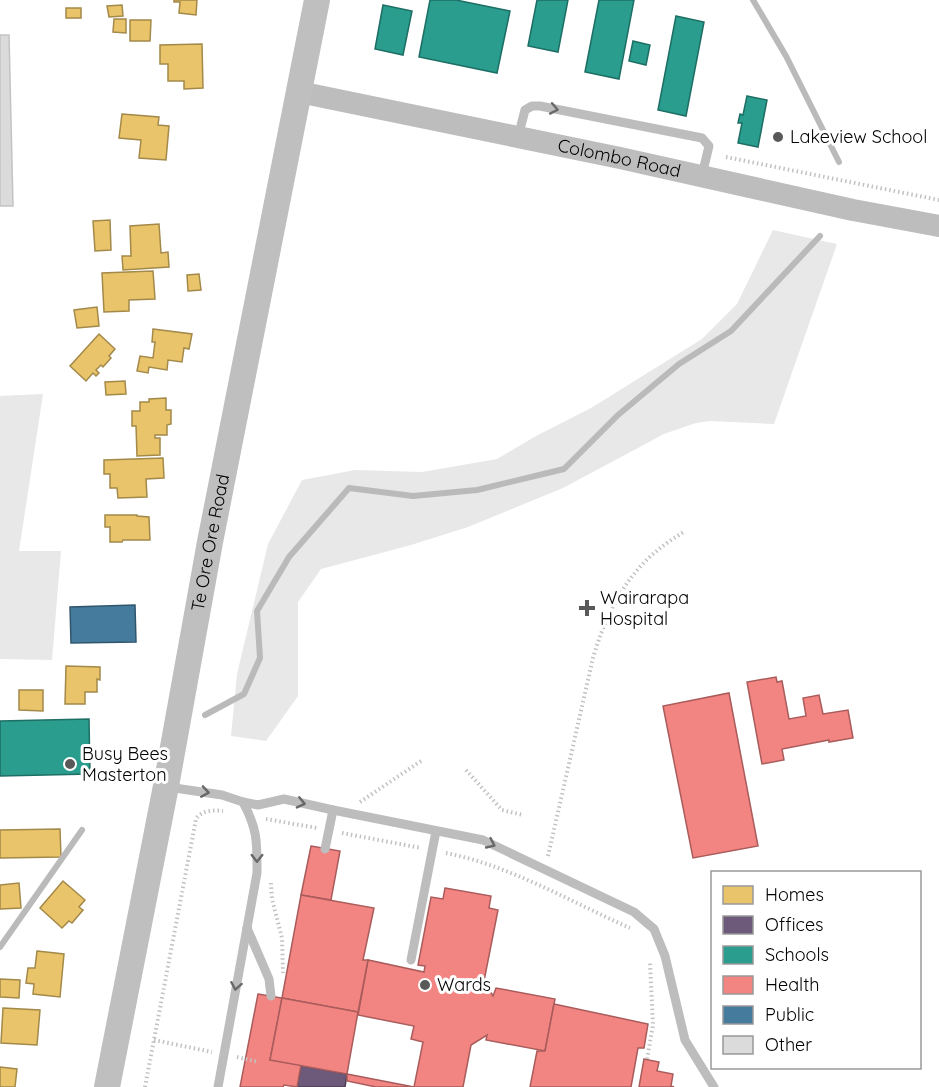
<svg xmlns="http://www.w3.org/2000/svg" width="939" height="1087" font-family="Quicksand,sans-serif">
	<rect width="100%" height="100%" fill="#fff"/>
	<g fill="#e8e8e8">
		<path d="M773,230L837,244L774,424L710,421L696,423L664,434L563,488L468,527L411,545L321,569L298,602V696L266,741L231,736L237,674L268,544L302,480L355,470L422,472L497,459L536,436L591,408L702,339L737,304Z"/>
		<path d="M43,394L19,551H61L52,660L0,659V396Z"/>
	</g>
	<g fill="#e9c46a" stroke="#a3894a" stroke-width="1.5">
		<path d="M174,0H197L196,15L179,13L180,2H174Z"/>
		<path d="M122,5L123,16L109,17L107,6Z"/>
		<rect x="66" y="8" width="15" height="10"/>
		<path d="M114,19H126V33L113,32Z"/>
		<path d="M130,20H151L150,41H130Z"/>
		<path d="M202,44L203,88L184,89V81H168V64H160V45Z"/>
		<path d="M122,114L159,117L158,125L169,126L166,160L139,158L141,140L119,138Z"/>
		<path d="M110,220L111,250L95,251L93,221Z"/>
		<path d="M159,224L161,253L168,252L169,267L123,270L122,256H131L130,226Z"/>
		<path d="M153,271L155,299L129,300V311L104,312L102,273Z"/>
		<path d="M199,274L201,290L188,291L187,275Z"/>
		<path d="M97,307L99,326L77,328L74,310Z"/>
		<path d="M153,329L192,334L189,349L184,348L182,362L168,360L167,370L149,367L148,373L137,371L140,356L153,358L155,342H152Z"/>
		<path d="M99,334L115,349L109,356L111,358L103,367L101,365L96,370L99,373L96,376L93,373L86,381L70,366Z"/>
		<path d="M125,381L126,394L106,395L105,382Z"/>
		<path d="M166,398V410H171V424L167,425V435H155V438H160V455L137,456L136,426H132V411H140V402H149V399Z"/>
		<path d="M163,458L164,478L146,479L147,497L118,498L117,488H110V474H104V460Z"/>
		<path d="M105,515H137V516L149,517L150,540H123L122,542H110V527H105Z"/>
		<path d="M66,666L100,667V680L97,679V692H85V704H65Z"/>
		<path d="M19,690H43V711L19,710Z"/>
		<path d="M60,829L61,857L0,858V830Z"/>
		<path d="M63,881L85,900L79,907L83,910L72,923L69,921L62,928L40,908Z"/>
		<path d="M19,883L21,908L0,909V885Z"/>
		<path d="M37,951L64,954L60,997L33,994L34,984L26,983L28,968H35Z"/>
		<path d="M0,979L20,980L19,998L0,997Z"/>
		<path d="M3,1008L40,1010L37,1045L1,1043Z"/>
		<path d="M0,1067L17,1069L15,1087H0Z"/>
	</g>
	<path fill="#6d597a" stroke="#4c3e55" stroke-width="1.5" d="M301,1065L347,1074L345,1087H297Z"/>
	<g fill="#2a9d8f" stroke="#1d6e64" stroke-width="1.5">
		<path d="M430,0H456L510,11L497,73L419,57Z"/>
		<path d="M537,0H568L558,52L528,46Z"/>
		<path d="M599,0H634L619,79L585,72Z"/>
		<path d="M383,5L412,11L403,55L375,49Z"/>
		<path d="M676,16L704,22L686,116L658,110Z"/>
		<path d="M633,41L650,45L646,65L629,61Z"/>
		<path d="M747,96L767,100L758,147L738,143L742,123H738L740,114L743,115Z"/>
		<path d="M89,719L90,774L0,776V721Z"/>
	</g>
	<g fill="#f28482" stroke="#a95c5b" stroke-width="1.5">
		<path d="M776,677L777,682L782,681L789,719L806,716L803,698L819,695L823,714L848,710L853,738L829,742V740L782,749L784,760L762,764L747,682Z"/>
		<path d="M729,693L758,846L693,858L663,706Z"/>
		<path d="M311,846L340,851L331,900L301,895Z"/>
		<path d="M445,888L491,896L489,908L498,910L484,981L493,996L496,988L555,999L545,1051L486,1040L487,1035L471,1045L463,1087H414L423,1042L411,1039L414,1026L358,1015L368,960L424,972L425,966L418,965L431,897L443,899Z"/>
		<path d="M301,895L374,908L363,960H368L358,1012L282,998Z"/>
		<path d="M258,994L282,998L270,1060L301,1065L297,1087L284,1085L283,1087H240Z"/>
		<path d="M282,998L358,1012L347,1074L270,1060Z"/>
		<path d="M554,1004L648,1024L644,1048H638L631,1087H530L537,1051H545Z"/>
		<path d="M644,1059L659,1062L657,1071L673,1074L671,1086L674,1087H639Z"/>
		<path d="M347,1074L414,1087H415H376L347,1081Z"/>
	</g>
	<path fill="#457b9d" stroke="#30566e" stroke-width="1.5" d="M135,605L136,642L71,643L70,607Z"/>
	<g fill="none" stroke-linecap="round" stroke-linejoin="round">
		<g stroke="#bababa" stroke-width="6">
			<path d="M753,0L786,56L839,162"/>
			<path d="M205,715L244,694L260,658L257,611L289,557L349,488L413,496L477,490L564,469L618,415L679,364L731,331L820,236"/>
			<path d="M0,947L82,830"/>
		</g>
	</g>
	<path fill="#dbdbdb" stroke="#c3c3c3" stroke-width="1.5" d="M0,35H9L13,206H0Z"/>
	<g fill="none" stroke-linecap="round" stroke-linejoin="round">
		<g stroke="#c2c2c2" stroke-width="4" stroke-dasharray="1.5 3" stroke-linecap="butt">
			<path d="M726,157L939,200"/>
			<path d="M466,770L502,810L523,815"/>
			<path d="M360,802L421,761"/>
			<path d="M266,819L317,828"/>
			<path d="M342,833L421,848"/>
			<path d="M446,853C511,866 569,901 630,928"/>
			<path d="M548,856L593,658C605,617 624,577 658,550C666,543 676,537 685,531"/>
			<path d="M271,883L272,899L282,938L283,973"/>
			<path d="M154,1040L212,1052"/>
			<path d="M237,1057L259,1062"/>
			<path d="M647,1059L653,1025L650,963"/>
			<path d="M145,1087L196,819C202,810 213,810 223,811"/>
		</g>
		<g stroke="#bdbdbd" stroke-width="9">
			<path d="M518,137L525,110L532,106H540L702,138L709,146L702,175"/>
			<path d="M168,787L222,795L243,802L258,805L284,799L333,810L483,840L634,912L654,929L665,956L685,1040L714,1087"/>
			<path d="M325,849L333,810"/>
			<path d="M247,928L269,979L271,996"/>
			<path d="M411,960L436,831"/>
			<path d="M218,1087L257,873C257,843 258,830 243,802"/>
		</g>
		<path stroke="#bdbdbd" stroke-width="22" id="s1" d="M299,92L620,158L853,210L939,226"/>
		<path stroke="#bfbfbf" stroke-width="26" id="s2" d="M107,1087L166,786L210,542L317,0"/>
	</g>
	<defs><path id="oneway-chevron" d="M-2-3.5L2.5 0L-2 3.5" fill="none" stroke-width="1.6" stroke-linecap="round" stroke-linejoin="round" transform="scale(1.5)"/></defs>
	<g stroke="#686868">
		<use href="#oneway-chevron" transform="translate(554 109) rotate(11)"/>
		<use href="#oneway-chevron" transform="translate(205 792) rotate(9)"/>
		<use href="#oneway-chevron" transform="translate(301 803) rotate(13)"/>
		<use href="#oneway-chevron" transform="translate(491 844) rotate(25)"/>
		<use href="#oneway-chevron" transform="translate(257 858) rotate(90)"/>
		<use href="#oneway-chevron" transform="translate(236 986) rotate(100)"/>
	</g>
	<g fill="#595959" stroke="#fff" stroke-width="2">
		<circle cx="778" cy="137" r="6"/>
		<path d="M584 599h6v6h6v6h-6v6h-6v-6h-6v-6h6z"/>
		<circle cx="70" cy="764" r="6"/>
		<circle cx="425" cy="985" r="6"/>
	</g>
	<g text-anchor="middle" stroke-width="6" stroke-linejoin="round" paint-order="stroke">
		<g font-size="18" fill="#000" stroke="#fff" text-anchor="start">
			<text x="790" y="143">Lakeview School</text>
			<text x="600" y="604">Wairarapa<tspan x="600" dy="21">Hospital</tspan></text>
			<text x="82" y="760">Busy Bees<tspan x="82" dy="21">Masterton</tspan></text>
			<text x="437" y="991">Wards</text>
		</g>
		<g font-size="18" fill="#000" stroke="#fff">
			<text dy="6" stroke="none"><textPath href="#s1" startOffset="327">Colombo Road</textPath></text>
			<text dy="6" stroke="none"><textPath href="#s2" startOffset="554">Te Ore Ore Road</textPath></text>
		</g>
	</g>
	<rect x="711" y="871" width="210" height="198" fill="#ffffff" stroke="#999999" stroke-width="1.5"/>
	<rect x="723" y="886" width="30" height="18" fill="#e9c46a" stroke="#999999" stroke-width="1.5"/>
	<text x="765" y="901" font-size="18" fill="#000000">Homes</text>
	<rect x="723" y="916" width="30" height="18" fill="#6d597a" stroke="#999999" stroke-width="1.5"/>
	<text x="765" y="931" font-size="18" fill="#000000">Offices</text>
	<rect x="723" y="946" width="30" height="18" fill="#2a9d8f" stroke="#999999" stroke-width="1.5"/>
	<text x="765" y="961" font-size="18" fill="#000000">Schools</text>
	<rect x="723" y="976" width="30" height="18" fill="#f28482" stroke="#999999" stroke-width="1.5"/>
	<text x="765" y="991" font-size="18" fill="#000000">Health</text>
	<rect x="723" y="1006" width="30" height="18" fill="#457b9d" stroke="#999999" stroke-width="1.5"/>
	<text x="765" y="1021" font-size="18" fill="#000000">Public</text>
	<rect x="723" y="1036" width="30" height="18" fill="#dbdbdb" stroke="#999999" stroke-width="1.5"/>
	<text x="765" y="1051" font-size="18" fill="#000000">Other</text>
</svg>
